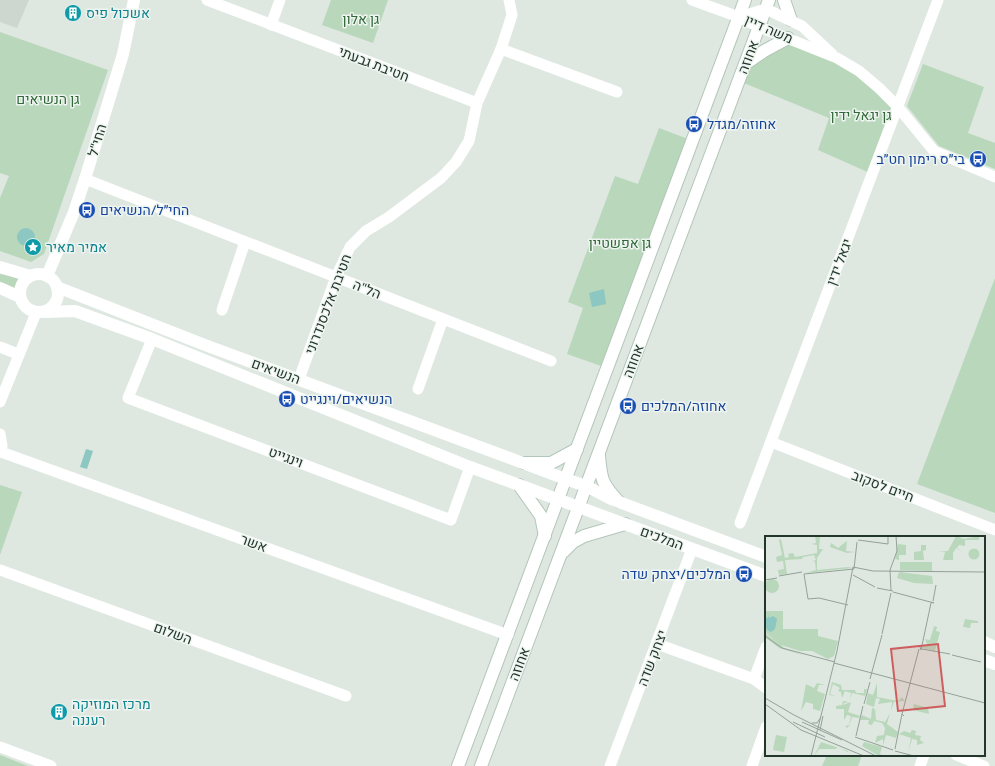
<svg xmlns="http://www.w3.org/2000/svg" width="995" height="766" font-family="'Titillium Web',Heebo,sans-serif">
	<rect width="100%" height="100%" fill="#dee8e1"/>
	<path fill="#cdd7d0" d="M0,0H29L17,28L0,22Z"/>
	<g fill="#b9d7ba">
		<path d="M331,0H388L373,43L322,25Z"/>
		<path d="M0,32L108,70L44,254L31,262L0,251V198L9,176L0,173Z"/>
		<path d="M788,38L845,63L898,107L872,174L818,150L829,118L739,81L745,64Z"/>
		<path d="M923,64L984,87L968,133L995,143V169L939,146L907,106Z"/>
		<path d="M659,128L688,139L604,367L567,354L583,308L568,302L615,176L638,184Z"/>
		<path d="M0,274L19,278L14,291L0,284Z"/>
		<path d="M995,278V513L917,484Z"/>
		<path d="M0,485L22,492L0,555Z"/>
		<path d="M0,755L28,766H0Z"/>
		<path d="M827,755H862L858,766H822Z"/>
	</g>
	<g fill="#8cc7c2">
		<circle cx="26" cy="237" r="9"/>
		<path d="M604,289L606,304L592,307L589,293Z"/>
		<path d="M86,449L93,451L87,469L80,467Z"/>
	</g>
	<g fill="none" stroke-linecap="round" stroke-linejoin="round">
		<g stroke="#b3c6ba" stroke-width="14">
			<g id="secondary">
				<path d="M784,0L791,20"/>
				<path d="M745,64L764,51L788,38"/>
				<path d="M599,456C601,479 602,484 618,501"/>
				<path d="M524,463H551L577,449"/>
				<path d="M519,485L541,516L545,536"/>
				<path d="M563,552L573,542L584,536L625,524"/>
				<path d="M458,766L745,0"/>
				<path d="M481,766L769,0"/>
			</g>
		</g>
		<g stroke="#fff" stroke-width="11">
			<path d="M207,0L477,103"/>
			<path d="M692,0L739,17L759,27L837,58L859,71L879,88L898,107L934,151L995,177"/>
			<path d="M739,17L766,9L802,26L832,54"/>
			<path d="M271,25L280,0"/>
			<path d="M501,49L617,92"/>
			<path d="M85,179L551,361"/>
			<path d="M222,310L245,242"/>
			<path d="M152,339L128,398L451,520L470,467"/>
			<path d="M0,347L18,354"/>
			<path d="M299,379L336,277L350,247L366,231L389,217L441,178L456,162L469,141L477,103L501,49L512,15L509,0"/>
			<path d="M418,389L443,319"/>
			<path d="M0,402L36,313"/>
			<path d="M0,434L2,446L0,452"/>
			<path d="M771,442L995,530"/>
			<path d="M1,452L508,635"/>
			<path d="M740,523L938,0"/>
			<path d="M0,570L346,696"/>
			<path d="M657,644L754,679L766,688"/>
			<path d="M754,679L766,647"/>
			<path d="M0,747L51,766"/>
			<path d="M956,755L984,766"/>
			<path d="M610,766L692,549"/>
			<path d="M752,766L766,727"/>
			<path d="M920,766L924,755"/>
		</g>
		<g stroke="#fff" stroke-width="12">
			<path d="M0,267L30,276"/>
			<circle cx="39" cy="293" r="19"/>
			<path d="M47,276L74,212L85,179L123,54L134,0"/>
			<path d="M57,287L205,345L566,479L586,486L611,499L766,557"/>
			<path d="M0,288L20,297"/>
			<path d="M45,312L75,311L152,339L470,467L766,576"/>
			<path d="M984,642L995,647"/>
			<path d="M984,660L995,664"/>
		</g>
		<use href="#secondary" stroke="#fff" stroke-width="12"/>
	</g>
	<defs>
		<g id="building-disc" transform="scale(0.9)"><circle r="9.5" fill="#0f9aa8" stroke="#eef5f0"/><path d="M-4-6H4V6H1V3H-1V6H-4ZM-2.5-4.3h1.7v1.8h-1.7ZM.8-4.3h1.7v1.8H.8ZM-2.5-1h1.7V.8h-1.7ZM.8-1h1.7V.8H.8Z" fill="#fff"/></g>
		<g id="bus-disc" transform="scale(0.9)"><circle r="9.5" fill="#1a4fb4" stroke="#eef5f0"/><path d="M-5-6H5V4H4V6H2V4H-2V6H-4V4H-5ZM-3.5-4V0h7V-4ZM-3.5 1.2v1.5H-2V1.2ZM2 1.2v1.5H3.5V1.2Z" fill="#fff"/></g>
		<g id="sight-disc" transform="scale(0.9)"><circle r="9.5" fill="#0f9aa8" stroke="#eef5f0"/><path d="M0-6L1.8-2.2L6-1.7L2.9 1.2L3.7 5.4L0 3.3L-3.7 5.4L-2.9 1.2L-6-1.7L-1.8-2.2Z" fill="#fff"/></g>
	</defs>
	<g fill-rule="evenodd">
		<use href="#building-disc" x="73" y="13"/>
		<use href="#bus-disc" x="694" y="124"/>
		<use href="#bus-disc" x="978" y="159"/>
		<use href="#bus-disc" x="87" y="210"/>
		<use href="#sight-disc" x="33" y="247"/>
		<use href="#bus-disc" x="287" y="399"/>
		<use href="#bus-disc" x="628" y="406"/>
		<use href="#bus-disc" x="744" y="574"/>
		<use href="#building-disc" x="59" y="712"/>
	</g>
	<g text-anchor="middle" stroke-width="3" stroke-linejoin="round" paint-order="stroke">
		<g font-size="14" fill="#0d838f" stroke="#eef5f0" text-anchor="start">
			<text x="86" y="18">אשכול פיס</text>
			<text x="46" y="252">אמיר מאיר</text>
			<text x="72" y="709">מרכז המוזיקה<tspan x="72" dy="16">רעננה</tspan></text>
		</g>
		<g font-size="14" fill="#316739" stroke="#eef5f0">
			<text x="361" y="24">גן אלון</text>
			<text x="48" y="104">גן הנשיאים</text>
			<text x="861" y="120">גן יגאל ידין</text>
			<text x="620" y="248">גן אפשטיין</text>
		</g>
		<g font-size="14" fill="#22362b" stroke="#eef5f0">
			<text transform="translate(769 29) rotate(24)" y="5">משה דיין</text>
			<text transform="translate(748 57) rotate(-69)" y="5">אחוזה</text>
			<text transform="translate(374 64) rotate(21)" y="5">חטיבת גבעתי</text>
			<text transform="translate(97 140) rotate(-73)" y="5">החי"ל</text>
			<text transform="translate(839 262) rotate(-69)" y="5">יגאל ידין</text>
			<text transform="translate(367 289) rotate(22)" y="5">הל"ה</text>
			<text transform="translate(328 304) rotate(-69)" y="5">חטיבת אלכסנדרוני</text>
			<text transform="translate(633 361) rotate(-69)" y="5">אחוזה</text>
			<text transform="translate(276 371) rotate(20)" y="5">הנשיאים</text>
			<text transform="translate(286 457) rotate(21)" y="5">וינגייט</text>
			<text transform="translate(883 486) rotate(21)" y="5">חיים לסקוב</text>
			<text transform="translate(662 538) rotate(20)" y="5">המלכים</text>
			<text transform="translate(254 543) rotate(20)" y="5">אשר</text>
			<text transform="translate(173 633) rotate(20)" y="5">השלום</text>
			<text transform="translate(652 658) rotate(-69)" y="5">יצחק שדה</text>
			<text transform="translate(519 664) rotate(-69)" y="5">אחוזה</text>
		</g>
		<g font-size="14" fill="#164399" stroke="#eef5f0" text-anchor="start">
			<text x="707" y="129">אחוזה/מגדל</text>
			<text x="965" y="164" text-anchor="end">בי״ס רימון חט״ב</text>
			<text x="100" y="215">החי״ל/הנשיאים</text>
			<text x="300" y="404">הנשיאים/וינגייט</text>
			<text x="641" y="411">אחוזה/המלכים</text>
			<text x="731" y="579" text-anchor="end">המלכים/יצחק שדה</text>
		</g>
	</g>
	<g transform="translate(765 536)">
		<rect width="220" height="220" fill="#dee8e1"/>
		<path d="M50,0H55L54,13H58L52,22V34L83,31L87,32L40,37L51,34L50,26L48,25L51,24L49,19L38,21L37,23L20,24L22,38L14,39L13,34L19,33L18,25L12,26L11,21L17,19L14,4L16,3L20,22L24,21L23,18L28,17L30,21L52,17V9L46,8L51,7ZM191,0L199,3L214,0V4H200V10L194,9L192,12L197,16L191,12L188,17V24H178L180,16H172L183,15ZM82,5L81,15L90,16L82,17L65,11L66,7L73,12ZM133,8L141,9V19H134V24L130,23ZM156,9H161V14L158,15L159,24H149V16L156,15ZM203.5 18a5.5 5.5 0 1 1 11 0a5.5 5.5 0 1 1-11 0ZM135,26H167V35L135,34ZM134,36L167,40L168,48L149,47L132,42ZM0 50a7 7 0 1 1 14 0a7 7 0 1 1-14 0ZM0,75H18V93H53V100L73,105L69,120L63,123L47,115H35L16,109L19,112L41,120L14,112L0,101V97L15,108L0,96ZM200,83L213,85V87H206L205,92L198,91ZM169,90L172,91L171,95L175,96L170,115L157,112L158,109L163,110L160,103L165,104ZM67,146L76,149L77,154H90L91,157H99V153H102L100,160L87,157L85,164L86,157L80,155L77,162L76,156L73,155L75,152L68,148L65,158L71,160L64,159ZM52,147L60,149H54L52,155L60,158L55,175L48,173V168L41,166L36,175L41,148L49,152ZM112,147V161L133,165L137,161L140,165L129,166L126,175L127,166L113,168L115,163L111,162L109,171L101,168L103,157L108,159ZM78,165L84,166L79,167L78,169L86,166L83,176L95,180L94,182L87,181L84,190L82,192L80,190L84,189L86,180L82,179L79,184V173H71V170L77,169ZM149,168L163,172L164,178L148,174ZM107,172L110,173L111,184L120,186L125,177L122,188L133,196L131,202L121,199L118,210V203L110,207L112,200L119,199L120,192L117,187L109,185L107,189L103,188L104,184H95L97,179L106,183ZM147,194L151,195L150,199L156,200L155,204L159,207L152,209V204L147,203L143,217L146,202L134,198L139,195L145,197ZM11,199L22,201L19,216L8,214ZM56,206L83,215V216L72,211L71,213H54L49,220ZM99,206L117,211L115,218L119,220H114L97,210Z" fill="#b9d7ba"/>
		<path d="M3,78L4,82L8,80L12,83L10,93L6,96L2,94L0,89V81L3,82Z" fill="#8cc7c2"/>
		<path fill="none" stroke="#93a198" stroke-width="1" d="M93,4L123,8V0M39,38L89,33L92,6M39,38L43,63L54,62L83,69M88,39L110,51M14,40L37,36M0,44L12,42M112,52L128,55M126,55L125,34L132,15L131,0M128,56L169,67L166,66M168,65L171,49M117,98L126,57M0,100L17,112L70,126M155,111L156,114L166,67M157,113L185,118M187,119L216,126M69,127L220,167M105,143L117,99M0,162L29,179L111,220M0,168L36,194L99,220M99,168L105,146M137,178L154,113M28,186L60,201M37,186L77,204M47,187H52L56,181M55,194L58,180M91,200L98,170M90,201L128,214M130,213L137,178L139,180M130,215L149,220M46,220L72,115L88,31L108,35L220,36"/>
		<path fill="#ce5e5e" fill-opacity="0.15" stroke="#ce5e5e" stroke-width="2" d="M173,108L180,170L133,175L126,113Z"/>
		<rect width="220" height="220" fill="none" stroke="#22362b" stroke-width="2"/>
	</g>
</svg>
